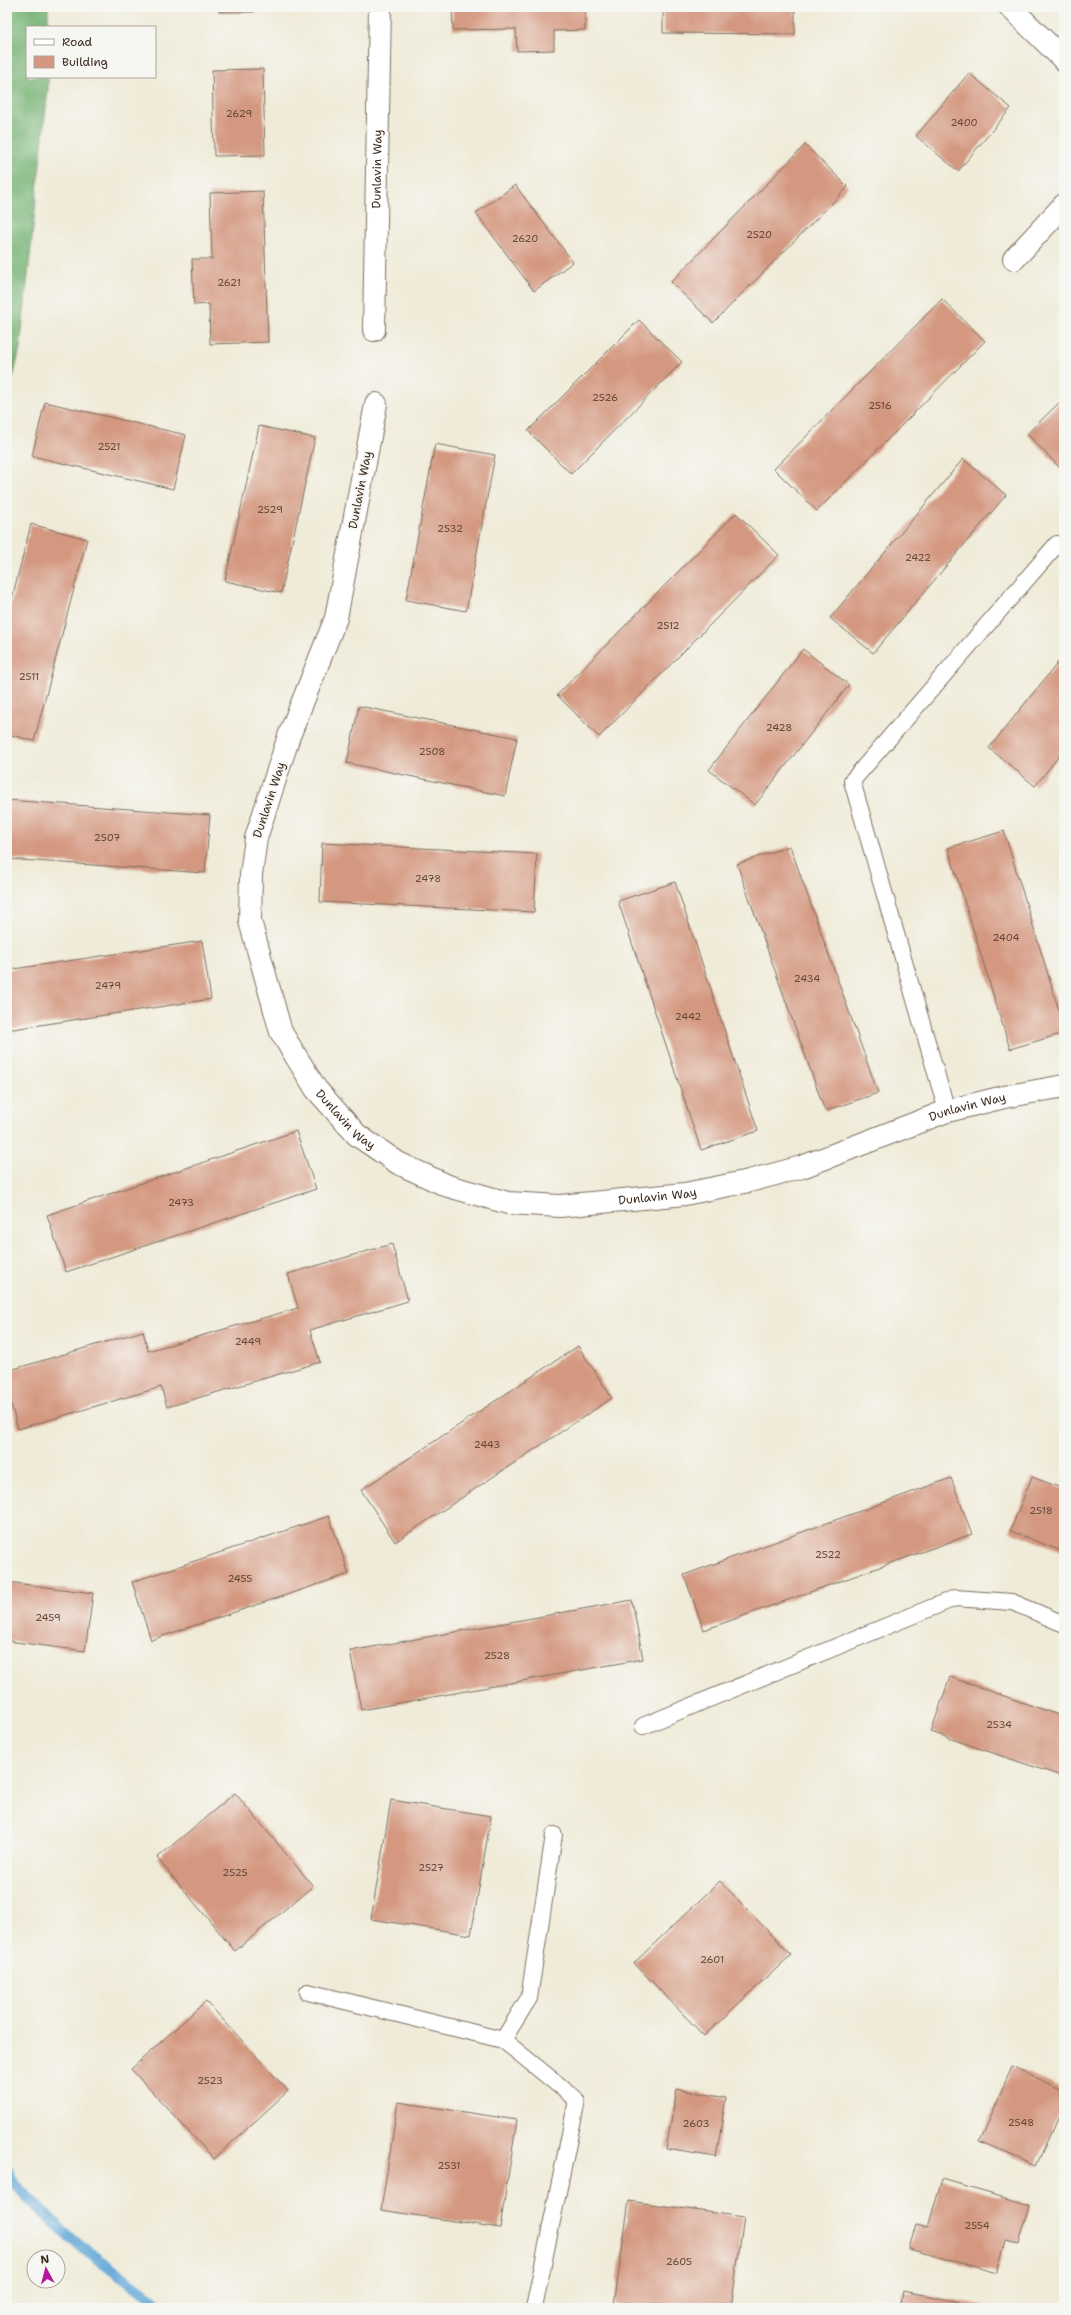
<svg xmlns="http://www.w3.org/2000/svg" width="1071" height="2315" font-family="'Shantell Sans',sans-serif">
	<rect width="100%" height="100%" fill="#f6f6f2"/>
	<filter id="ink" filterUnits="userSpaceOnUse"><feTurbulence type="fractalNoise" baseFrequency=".025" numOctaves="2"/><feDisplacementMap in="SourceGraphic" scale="8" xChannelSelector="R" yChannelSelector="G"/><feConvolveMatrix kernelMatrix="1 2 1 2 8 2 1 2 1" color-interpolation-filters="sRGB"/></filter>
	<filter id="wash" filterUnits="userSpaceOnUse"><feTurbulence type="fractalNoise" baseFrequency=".012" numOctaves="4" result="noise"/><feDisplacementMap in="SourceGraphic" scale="16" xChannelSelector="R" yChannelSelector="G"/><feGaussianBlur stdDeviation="0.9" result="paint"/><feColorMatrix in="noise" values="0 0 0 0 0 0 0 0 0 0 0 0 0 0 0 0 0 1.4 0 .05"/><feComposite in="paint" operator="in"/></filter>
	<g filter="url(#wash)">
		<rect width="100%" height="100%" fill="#f0ebd8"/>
		<path fill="#74b273" stroke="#586e48" d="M7,7H48V27H27V77H48V89L20,349L7,402Z"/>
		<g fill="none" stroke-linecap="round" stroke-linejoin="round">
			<path stroke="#62a7d7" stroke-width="11" d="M7,2168L14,2184L70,2238L165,2308"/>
		</g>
		<g id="blocks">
			<g fill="#d49880">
				<rect x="219" y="7" width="35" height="5"/>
				<path d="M452,7H585V30L554,31V50L517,51L516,29L453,30Z"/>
				<path d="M663,7H795V34L663,33Z"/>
				<path d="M263,69L265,155L214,156L212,70Z"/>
				<path d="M969,73L1011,108L958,171L916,136Z"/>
				<path d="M805,145L848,187L713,323L671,282Z"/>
				<path d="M515,185L573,262L534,291L476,213Z"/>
				<path d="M263,191L268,342L210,344L209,304L194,305L192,259H212L210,193Z"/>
				<path d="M942,299L985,341L817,511L774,469Z"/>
				<path d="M639,320L682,362L571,474L528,431Z"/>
				<path d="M1064,398V472L1027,434Z"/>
				<path d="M45,402L186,435L173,489L32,456Z"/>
				<path d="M259,426L315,438L281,593L225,581Z"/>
				<path d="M435,444L495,455L466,611L406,600Z"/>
				<path d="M963,459L1006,495L873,653L830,618Z"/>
				<path d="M736,513L779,555L599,737L557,695Z"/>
				<path d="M31,524L87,539L34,741L7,734V618Z"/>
				<path d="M803,649L849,685L755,805L709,770Z"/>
				<path d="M1064,655V750L1035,786L989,748Z"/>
				<path d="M359,706L517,738L505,796L347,763Z"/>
				<path d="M7,800L210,815L205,873L7,859Z"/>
				<path d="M1004,831L1064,1027V1033L1010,1049L948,848Z"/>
				<path d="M322,843L537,854L534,912L320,902Z"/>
				<path d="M790,846L878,1093L825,1111L737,864Z"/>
				<path d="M675,882L758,1131L701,1150L618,901Z"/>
				<path d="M202,941L211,999L7,1030V970Z"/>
				<path d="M296,1131L316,1189L66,1272L47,1215Z"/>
				<path d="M392,1244L408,1301L310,1330L320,1362L167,1407L161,1387L18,1429L7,1390V1371L143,1331L148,1351L298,1308L288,1274Z"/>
				<path d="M578,1346L612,1398L395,1542L361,1490Z"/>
				<path d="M1032,1477L1064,1489V1552L1010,1531Z"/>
				<path d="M951,1478L972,1534L704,1630L684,1575Z"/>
				<path d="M329,1516L349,1574L151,1640L132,1582Z"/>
				<path d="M7,1582L93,1593L85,1651L7,1641Z"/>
				<path d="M632,1600L643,1659L361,1710L350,1651Z"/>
				<path d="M950,1677L1064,1717V1777L931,1732Z"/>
				<path d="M235,1793L313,1886L235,1951L157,1858Z"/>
				<path d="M391,1800L491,1816L471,1935L371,1919Z"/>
				<path d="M720,1881L791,1955L704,2036L634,1963Z"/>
				<path d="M206,2001L288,2091L214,2159L131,2069Z"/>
				<path d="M1012,2067L1064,2090V2103L1036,2166L979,2141Z"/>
				<path d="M677,2089L726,2098L716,2157L666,2149Z"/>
				<path d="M398,2102L517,2120L500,2228L381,2210Z"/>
				<path d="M942,2180L1030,2205L1019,2243L1006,2240L997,2273L909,2249L916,2224L928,2227Z"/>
				<path d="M629,2201L744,2217L731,2308H633L614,2305Z"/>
				<path d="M903,2291L988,2307L987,2308H900Z"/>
			</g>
		</g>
	</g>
	<g filter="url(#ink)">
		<use href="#blocks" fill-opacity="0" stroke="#7a6e5f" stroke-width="1"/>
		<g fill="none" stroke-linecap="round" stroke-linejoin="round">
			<g stroke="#7a6e5f" stroke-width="18">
				<g id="service">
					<path d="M947,1111L852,781L1057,544"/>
					<path d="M643,1726L955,1598L1012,1602L1064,1624"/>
					<path d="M308,1992L503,2040"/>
					<path d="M534,2308L577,2100L503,2040L529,1998L554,1835"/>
				</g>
			</g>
			<g stroke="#7a6e5f" stroke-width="24">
				<g id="minor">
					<path d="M1010,7L1064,60"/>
					<path d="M1014,259L1064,205"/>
					<path id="s1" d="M374,330L380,7"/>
					<path id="s2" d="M376,404L336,618L289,736L256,838L251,875L250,921L281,1032L316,1089L357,1135L398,1163L448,1186L508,1203L560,1206L685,1194L749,1181L802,1167L947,1111L1004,1097L1064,1086"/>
				</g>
			</g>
			<use href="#service" stroke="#fff" stroke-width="16"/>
			<use href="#minor" stroke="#fff" stroke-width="22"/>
		</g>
	</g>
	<g text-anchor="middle" stroke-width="4" stroke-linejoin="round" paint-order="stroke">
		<g font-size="10" fill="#614636">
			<text x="239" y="117">2629</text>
			<text x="964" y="126">2400</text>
			<text x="759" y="238">2520</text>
			<text x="525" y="242">2620</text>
			<text x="229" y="286">2621</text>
			<text x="605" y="401">2526</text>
			<text x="880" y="409">2516</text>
			<text x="109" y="450">2521</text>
			<text x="270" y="513">2529</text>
			<text x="450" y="532">2532</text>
			<text x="918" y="561">2422</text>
			<text x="668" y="629">2512</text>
			<text x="29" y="680">2511</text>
			<text x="779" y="731">2428</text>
			<text x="432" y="755">2508</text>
			<text x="107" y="841">2507</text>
			<text x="428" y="882">2478</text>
			<text x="1006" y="941">2404</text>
			<text x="807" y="982">2434</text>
			<text x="108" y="989">2479</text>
			<text x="688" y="1020">2442</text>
			<text x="181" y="1206">2473</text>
			<text x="248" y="1345">2449</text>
			<text x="487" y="1448">2443</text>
			<text x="1041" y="1514">2518</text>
			<text x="828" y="1558">2522</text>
			<text x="240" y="1582">2455</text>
			<text x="48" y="1621">2459</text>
			<text x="497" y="1659">2528</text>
			<text x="999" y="1728">2534</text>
			<text x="431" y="1871">2527</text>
			<text x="235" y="1876">2525</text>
			<text x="712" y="1963">2601</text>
			<text x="210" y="2084">2523</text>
			<text x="1021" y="2126">2548</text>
			<text x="696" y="2127">2603</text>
			<text x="449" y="2169">2531</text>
			<text x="977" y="2229">2554</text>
			<text x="679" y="2265">2605</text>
		</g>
		<g font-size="12" fill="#3b2a1e" stroke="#f6f6f2">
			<text dy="4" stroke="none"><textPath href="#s1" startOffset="161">Dunlavin Way</textPath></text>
			<text transform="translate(360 490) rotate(-79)" y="4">Dunlavin Way</text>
			<text transform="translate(269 800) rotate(-72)" y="4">Dunlavin Way</text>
			<text dy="4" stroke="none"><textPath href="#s2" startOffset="1420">Dunlavin Way</textPath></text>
			<text dy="4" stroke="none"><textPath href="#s2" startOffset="760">Dunlavin Way</textPath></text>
			<text dy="4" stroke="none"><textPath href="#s2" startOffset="1096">Dunlavin Way</textPath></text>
		</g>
	</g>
	<rect width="1071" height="2315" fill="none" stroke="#f6f6f2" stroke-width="24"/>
	<rect x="26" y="26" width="130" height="52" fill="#f6f6f2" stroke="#aba49d"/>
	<rect x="34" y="39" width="20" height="6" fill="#ffffff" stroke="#aba49d"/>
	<text x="62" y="46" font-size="12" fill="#3b2a1e">Road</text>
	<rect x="34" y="56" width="20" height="12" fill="#d49880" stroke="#aba49d"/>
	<text x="62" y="66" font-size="12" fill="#3b2a1e">Building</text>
	<g transform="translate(46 2269) rotate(353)"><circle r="19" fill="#f6f6f2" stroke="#aba49d"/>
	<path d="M0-3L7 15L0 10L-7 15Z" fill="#b5179e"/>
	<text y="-6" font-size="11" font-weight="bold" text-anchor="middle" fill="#3b2a1e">N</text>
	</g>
</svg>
